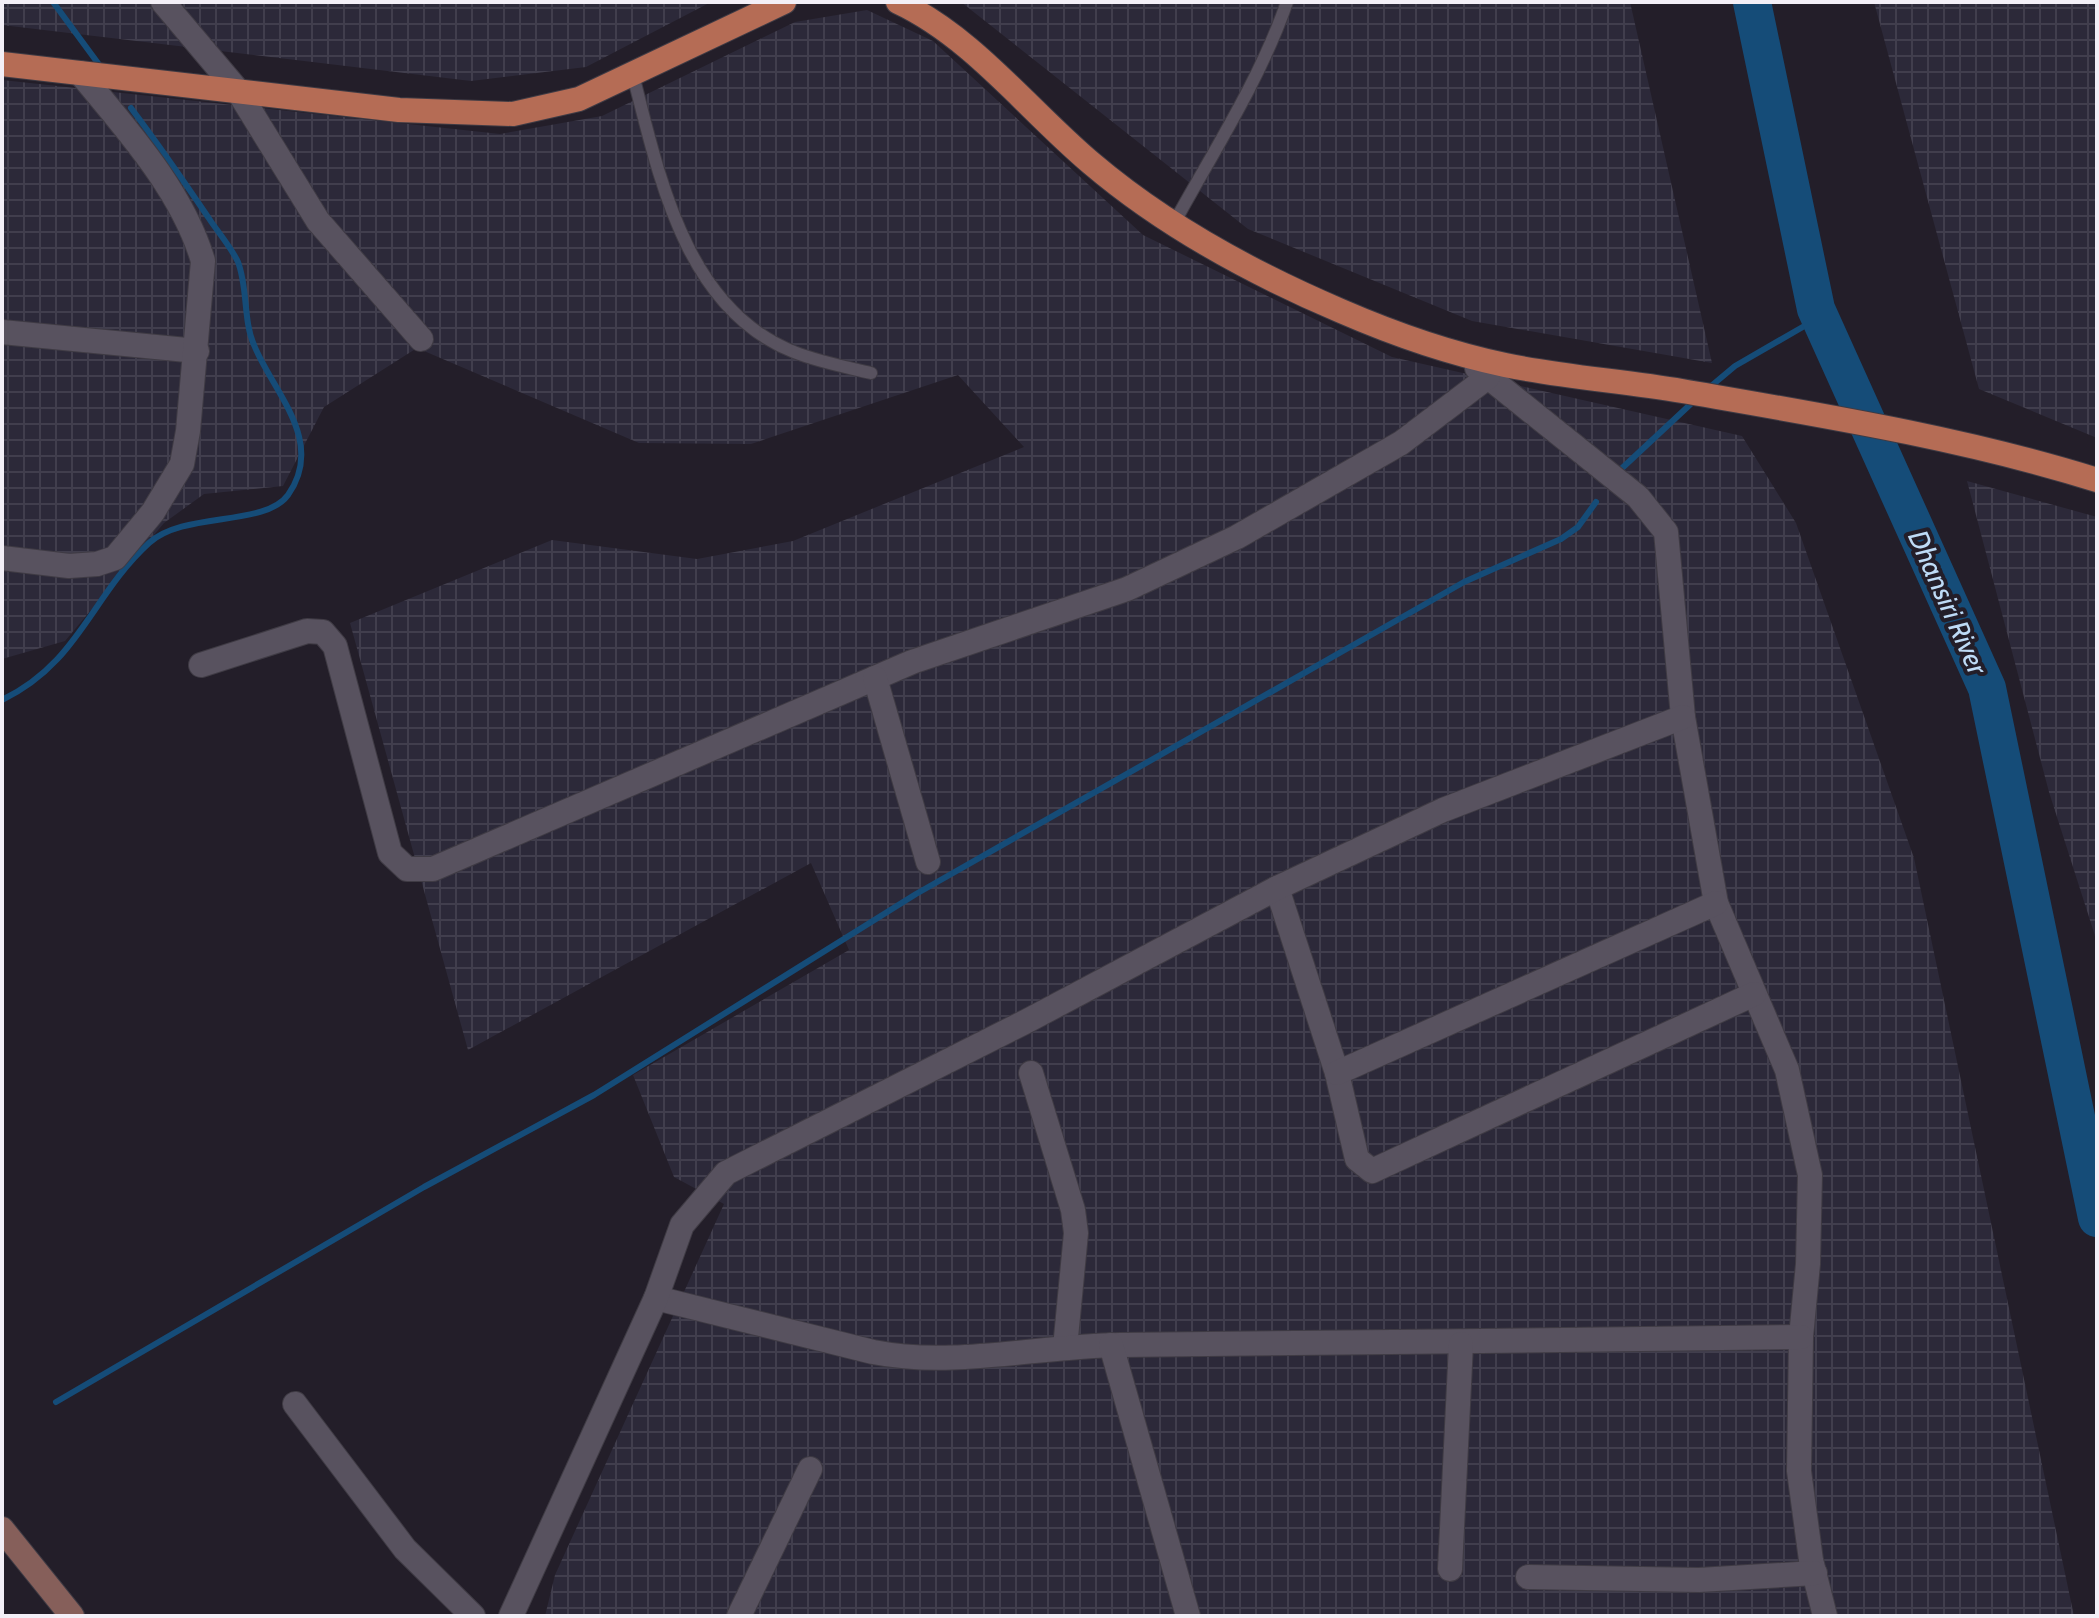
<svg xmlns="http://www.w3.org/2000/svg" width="2099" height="1618" font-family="Cabin,sans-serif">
	<defs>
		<pattern id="industrial-grid" width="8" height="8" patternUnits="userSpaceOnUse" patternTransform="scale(2)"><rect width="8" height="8" fill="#2c2939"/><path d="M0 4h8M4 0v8" fill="none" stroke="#413e4d"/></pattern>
	</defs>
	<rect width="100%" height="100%" fill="#231e29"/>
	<g fill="url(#industrial-grid)">
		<path d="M2,2H711L586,67L471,81L2,25Z"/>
		<path d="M961,2H1630L1712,363L1472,321L1248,229Z"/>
		<path d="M1874,2H2097V438L1979,389Z"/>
		<path d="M867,10L933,41L1143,235L1392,357L1742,436L1796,523L1914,858L2074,1616H545L555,1575L724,1204L674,1177L633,1075L849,950L811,863L468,1050L350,623L552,540L697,559L793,541L1024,447L958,375L751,444L639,443L417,348L324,407L283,486L204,494L164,523L65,641L2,659V80L500,134L602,116L795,22Z"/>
		<path d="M1967,481L2097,517V942L2049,792Z"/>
	</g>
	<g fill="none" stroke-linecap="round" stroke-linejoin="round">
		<g stroke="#154c78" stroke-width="6">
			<path d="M53,2L103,70"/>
			<path d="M1710,387L1735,366L1820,317"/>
			<path d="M1619,471L1695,400"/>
			<path d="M2,700C79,663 91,596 149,543C184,511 265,527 288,495C326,441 273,392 254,345C243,320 248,288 238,262C231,247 217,231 208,217C183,180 158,144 131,108"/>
			<path d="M56,1402L424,1187L594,1095L916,894L1464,582L1561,539L1578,527L1596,502"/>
		</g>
		<path stroke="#154c78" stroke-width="38" d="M1752,2L1816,309L1987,688L2097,1218"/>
		<g stroke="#3f3b44" stroke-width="14">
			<g id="service">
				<path d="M633,75C659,176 685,309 794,352C819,362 846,367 871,373"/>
				<path d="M1173,225C1213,152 1260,80 1287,2"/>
			</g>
		</g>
		<g stroke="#3f3b44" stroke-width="26">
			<g id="minor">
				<path d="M163,2L238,91L318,221L421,339"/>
				<path d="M2,332L197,351"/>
				<path d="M1477,368L1638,497L1666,532L1683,717L1716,903L1787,1070L1810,1175L1808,1264L1801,1337L1799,1471L1811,1560L1825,1616"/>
				<path d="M2,558L69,566L97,564L115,558L153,512L182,464L188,431L203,261C182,190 126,129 80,73"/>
				<path d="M201,665L307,631L323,632L335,646L390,853L407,869H433L912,662L1127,589L1237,537L1401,443L1488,377"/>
				<path d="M875,678L928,862"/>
				<path d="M1277,888L1337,1073L1357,1159L1372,1171L1754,994"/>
				<path d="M1031,1073L1073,1210L1076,1233L1065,1348"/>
				<path d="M1337,1073L1716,903"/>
				<path d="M656,1298L873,1352C955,1368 1037,1346 1120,1345C1347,1342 1574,1341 1801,1337"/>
				<path d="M1111,1345L1188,1616"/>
				<path d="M295,1404L405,1549L473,1616"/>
				<path d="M1450,1569L1461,1344"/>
				<path d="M1528,1577L1699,1580L1815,1573"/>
				<path d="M511,1616L656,1298L682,1225L726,1173L1027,1021L1277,888L1443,810L1683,717"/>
				<path d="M739,1616L810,1469"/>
			</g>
		</g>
		<g stroke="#3f3b44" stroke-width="26">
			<path id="secondary" d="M2,1529L72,1616"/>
		</g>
		<g stroke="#3f3b44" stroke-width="26">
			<g id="primary">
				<path d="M898,2C973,37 1028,110 1091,163C1165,226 1252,273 1341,311C1394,334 1448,353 1505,365C1563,377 1623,381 1682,391C1820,415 1963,438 2097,480"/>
				<path d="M2,64L399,110L513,114L579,99L784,2"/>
			</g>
		</g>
		<use href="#service" stroke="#58525f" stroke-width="12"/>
		<use href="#minor" stroke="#58525f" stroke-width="24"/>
		<use href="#secondary" stroke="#865f5a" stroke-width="24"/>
		<use href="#primary" stroke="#b56c55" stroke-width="24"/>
	</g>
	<g text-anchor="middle" stroke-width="8" stroke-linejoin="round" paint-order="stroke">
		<g font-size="28" font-style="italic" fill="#bedbf6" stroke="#231e29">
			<text transform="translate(1948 602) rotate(66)" y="10">Dhansiri River</text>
		</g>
	</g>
	<rect width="2099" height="1618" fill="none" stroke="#f3eff7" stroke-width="8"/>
</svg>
